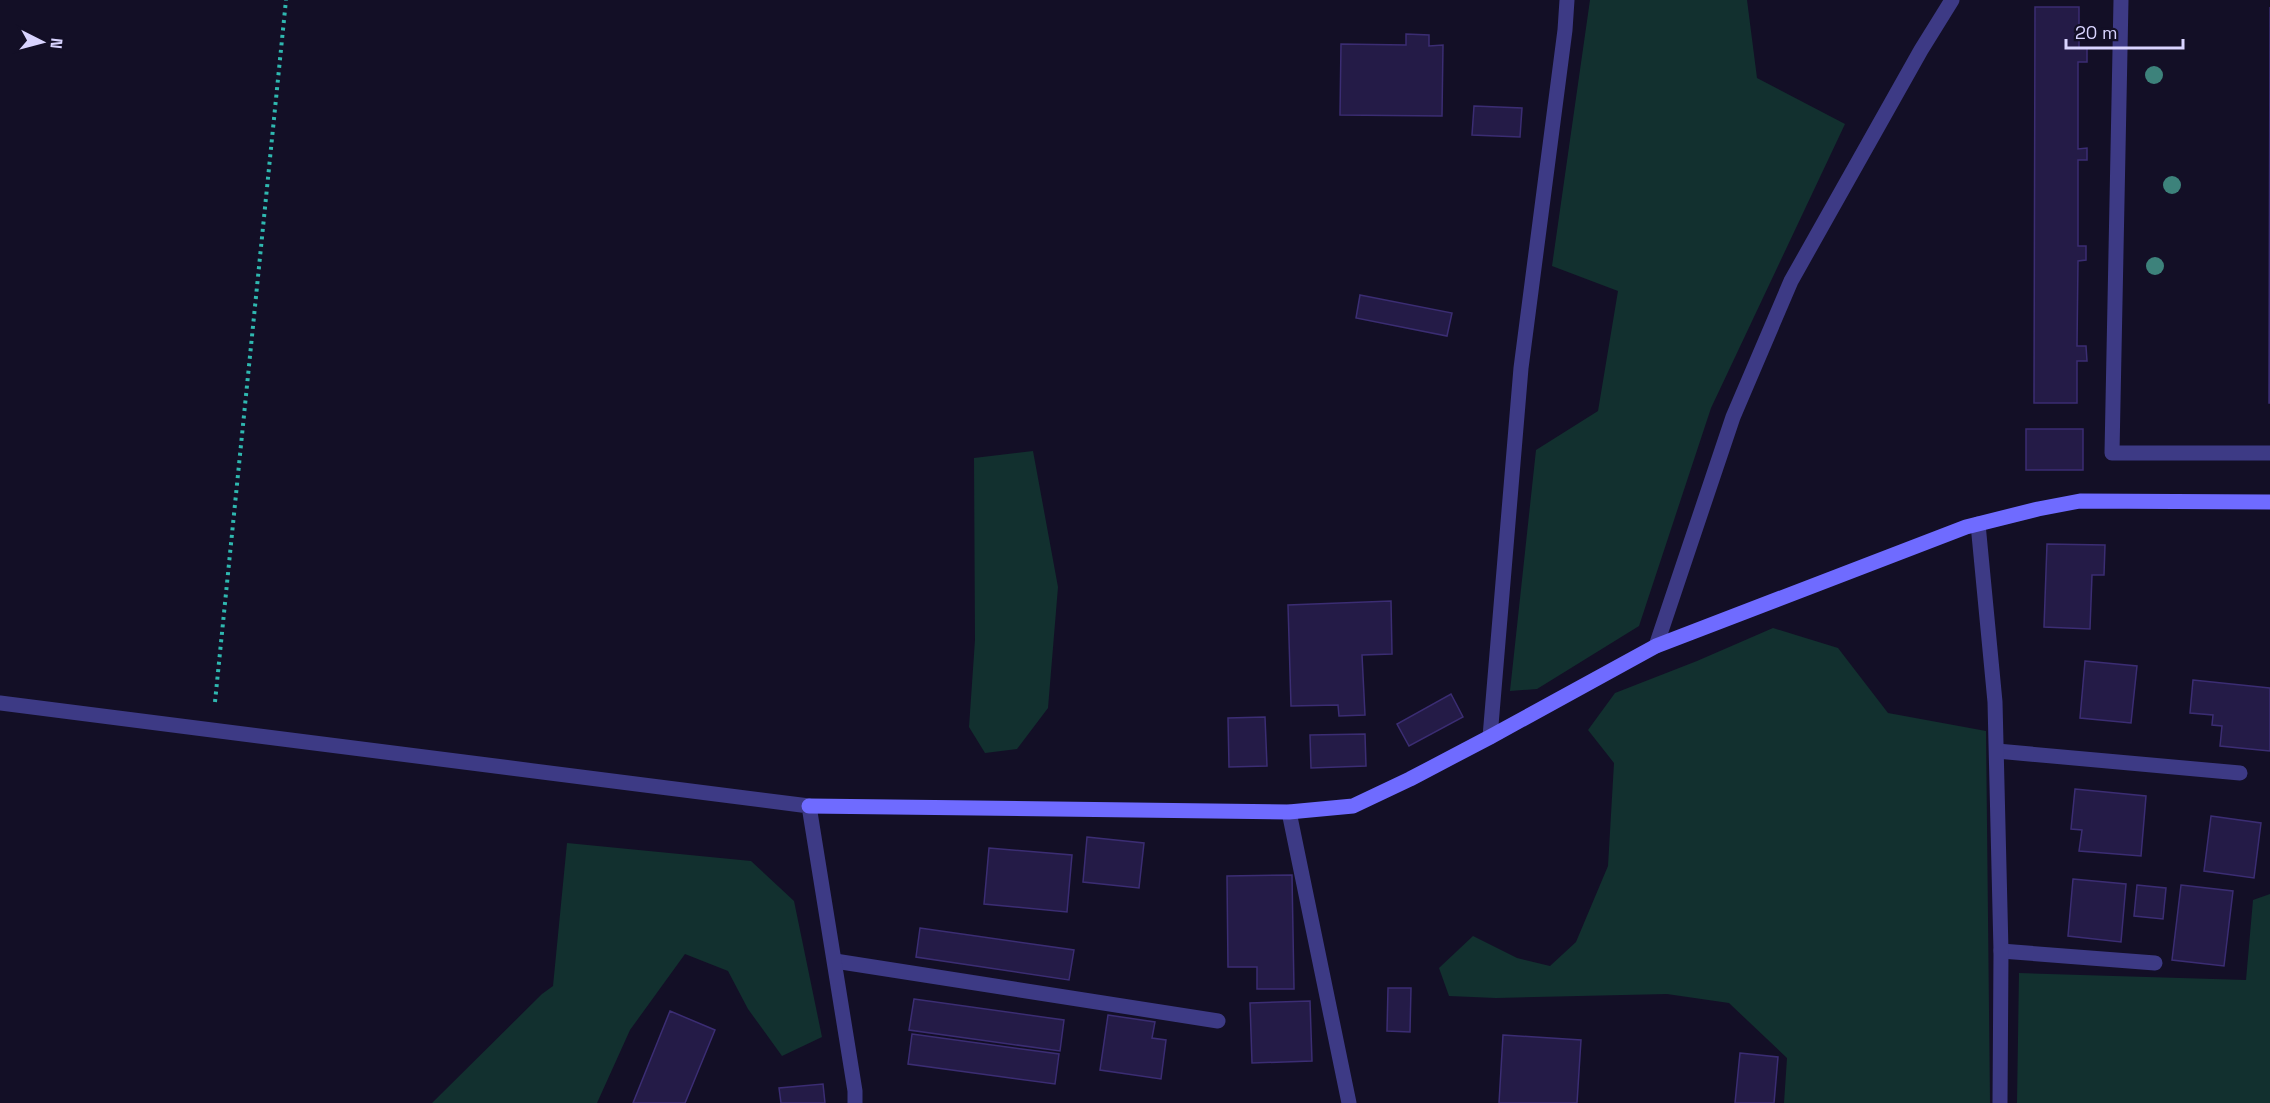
<svg xmlns="http://www.w3.org/2000/svg" width="2270" height="1103" font-family="'Space Grotesk',sans-serif">
	<rect width="100%" height="100%" fill="#130f26"/>
	<g fill="#12302f">
		<path d="M1590,0H1747L1757,78L1845,124L1711,408L1639,626L1537,689L1510,691L1536,450L1598,411L1618,291L1552,266Z"/>
		<path d="M1033,451L1058,587L1048,708L1017,749L985,753L969,727L975,640L974,458Z"/>
		<path d="M1773,628L1838,648L1888,713L1986,731L1990,1103H1784L1787,1058L1729,1003L1667,994L1496,998L1449,996L1439,968L1473,936L1517,958L1550,966L1576,942L1608,866L1614,763L1588,730L1615,693L1697,661Z"/>
		<path d="M567,843L751,861L794,901L822,1037L782,1056L748,1009L728,971L685,954L630,1030L597,1103H432L542,994L553,986Z"/>
		<path d="M2270,894V1103H2017L2019,973L2246,980L2253,900Z"/>
	</g>
	<g fill="#241b47" stroke="#3b2d73" stroke-width="1.5">
		<path d="M2035,7H2079V48H2087V62H2078V149L2087,148V160H2078V246H2086V260L2078,261L2077,346H2086L2087,361H2077V403H2034Z"/>
		<path d="M2270,7V403H2269Z"/>
		<path d="M1406,34L1429,35V46L1443,45L1442,116L1340,115L1341,44L1406,45Z"/>
		<path d="M1474,106L1522,108L1520,137L1472,135Z"/>
		<path d="M1360,295L1452,313L1447,336L1356,318Z"/>
		<rect x="2026" y="429" width="57" height="41"/>
		<path d="M2047,544L2105,545L2104,575H2092L2090,629L2044,627Z"/>
		<path d="M1391,601L1392,654L1362,655L1365,715L1339,716L1338,705L1291,706L1288,605Z"/>
		<path d="M2085,661L2137,666L2131,723L2080,718Z"/>
		<path d="M2193,680L2270,688V751L2220,746L2222,726L2212,725L2213,715L2190,713Z"/>
		<path d="M1451,694L1463,717L1409,746L1397,724Z"/>
		<path d="M1265,717L1267,766L1229,767L1228,718Z"/>
		<path d="M1365,734L1366,766L1311,768L1310,735Z"/>
		<path d="M2075,789L2146,796L2141,856L2079,851L2082,830L2071,829Z"/>
		<path d="M2211,816L2261,823L2254,878L2204,871Z"/>
		<path d="M1087,837L1144,843L1139,888L1083,882Z"/>
		<path d="M989,848L1072,855L1067,912L984,904Z"/>
		<path d="M1292,875L1294,989H1257V967H1228L1227,876Z"/>
		<path d="M2073,879L2126,884L2121,942L2068,936Z"/>
		<path d="M2137,885L2166,888L2163,919L2134,916Z"/>
		<path d="M2181,885L2233,891L2224,966L2172,960Z"/>
		<path d="M920,928L1074,950L1069,980L916,957Z"/>
		<path d="M1388,988H1411L1410,1032L1387,1031Z"/>
		<path d="M914,999L1064,1020L1060,1051L909,1030Z"/>
		<path d="M1310,1001L1312,1061L1252,1063L1250,1003Z"/>
		<path d="M670,1011L715,1030L685,1103H633Z"/>
		<path d="M1108,1015L1155,1022L1152,1038L1166,1040L1161,1079L1100,1070Z"/>
		<path d="M912,1034L1059,1054L1055,1084L908,1064Z"/>
		<path d="M1503,1035L1581,1040L1577,1103H1499Z"/>
		<path d="M1740,1053L1778,1057L1774,1103H1735Z"/>
		<path d="M823,1084L825,1103H781L779,1088Z"/>
	</g>
	<g fill="none" stroke-linecap="round" stroke-linejoin="round">
		<path stroke="#2fb8b0" stroke-width="4" stroke-dasharray="3 4.5" stroke-linecap="butt" d="M215,702L286,0"/>
		<g stroke="#3d3a85" stroke-width="15">
			<path d="M2121,0L2112,453H2270"/>
			<path d="M1997,751L2240,773"/>
			<path d="M1289,812L1349,1103"/>
			<path d="M2001,951L2155,963"/>
			<path d="M835,961L1218,1021"/>
		</g>
		<g stroke="#3d3a85" stroke-width="15">
			<path d="M1978,524L1995,702L2001,951L2000,1103"/>
			<path d="M1656,646L1733,417L1791,281L1921,50L1952,0"/>
			<path d="M0,703L809,806L855,1091V1103"/>
			<path d="M1490,737L1521,368L1565,30L1567,0"/>
		</g>
		<path stroke="#6f6bff" stroke-width="15" d="M809,806L1289,812L1353,806L1410,779L1490,737L1656,646L1966,527L2038,509L2080,501L2270,502"/>
	</g>
	<g fill="#3d827b">
		<circle cx="2154" cy="75" r="9"/>
		<circle cx="2172" cy="185" r="9"/>
		<circle cx="2155" cy="266" r="9"/>
	</g>
	<g transform="translate(42 42) rotate(96)" stroke="#130f26" stroke-width="4.5" paint-order="stroke">
	<path d="M0-4.5L10 22L0 15L-10 22Z" fill="#d9d4ff"/>
	<text y="-9" font-size="16" font-weight="bold" text-anchor="middle" fill="#d9d4ff">N</text>
	</g>
	<path d="M2066 39v9h117v-9" fill="none" stroke="#d9d4ff" stroke-width="3"/>
	<text x="2075" y="39" font-size="18" fill="#d9d4ff" stroke="#130f26" stroke-width="4.5" paint-order="stroke">20 m</text>
</svg>
